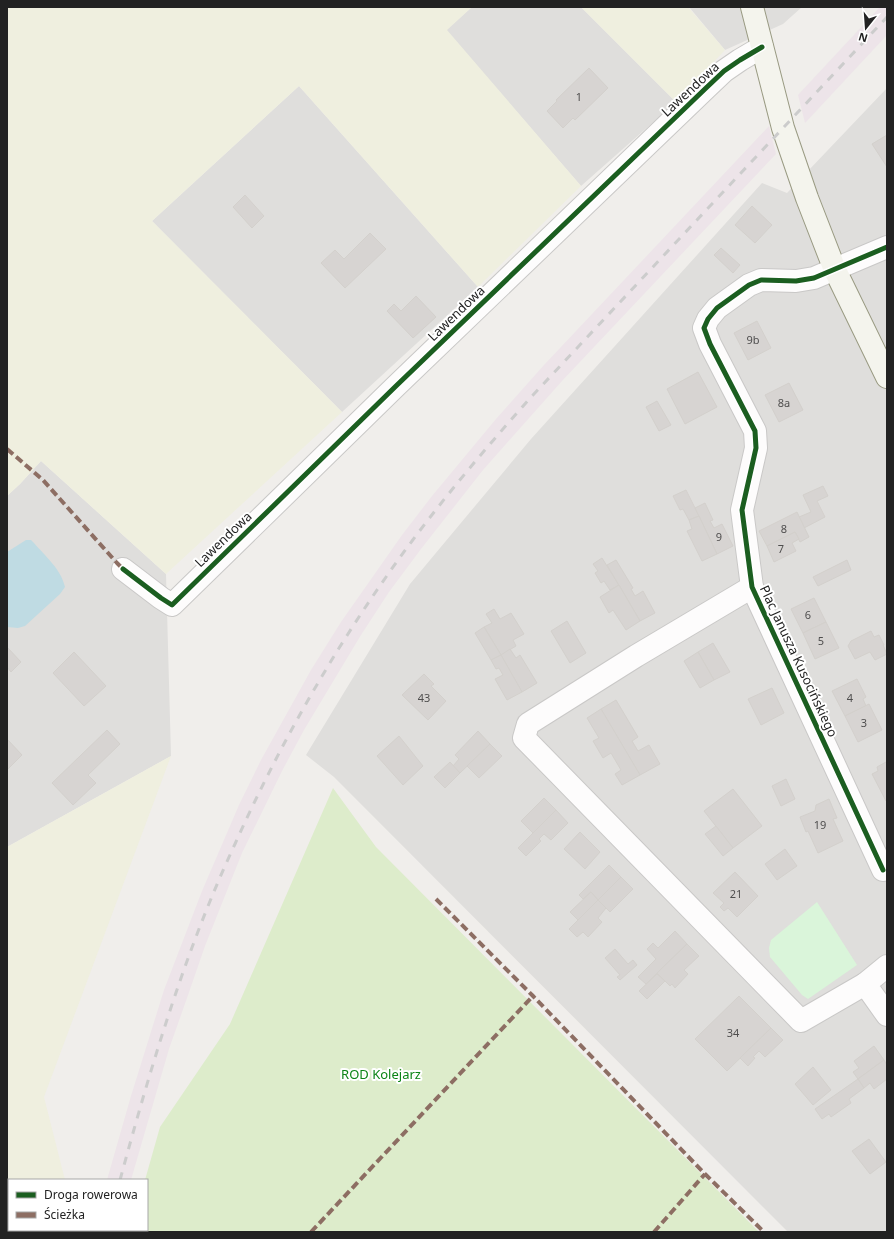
<svg xmlns="http://www.w3.org/2000/svg" width="894" height="1239" font-family="'Noto Sans',sans-serif">
	<rect width="100%" height="100%" fill="#f0eeeb"/>
	<g fill="#dfdedc">
		<path d="M472,7H581L676,102L581,186L446,30Z"/>
		<path d="M689,7H802L783,24L725,50Z"/>
		<path d="M299,86L478,287L342,412L152,221Z"/>
		<path d="M887,88V1232H788L334,777L306,755L410,584L531,439L762,183L787,193Z"/>
		<path d="M41,461L166,574L171,756L7,847V496L20,484Z"/>
	</g>
	<g fill="#ede4e9">
		<path d="M880,7H887V35L805,123L798,95Z"/>
		<path d="M769,126L776,154L562,381L483,470L421,549L389,592L361,635L304,730L282,771L242,853L205,946L187,998L169,1049L131,1180H107L131,1096L164,990L202,891L239,805L261,760L311,670L341,622L402,535L432,496L496,419L544,365Z"/>
	</g>
	<g fill="#efefdf">
		<path d="M7,7H472L447,30L581,186L478,287L299,86L152,221L342,412L166,574L41,461L20,484L7,496Z"/>
		<path d="M581,7H688L725,50L676,102Z"/>
		<path d="M171,756L44,1097L65,1180H9V1230H64L63,1232H7V847Z"/>
	</g>
	<path fill="#ddeccb" d="M333,788L376,847L759,1232H131V1230H147V1180H145L160,1127L230,1024Z"/>
	<path fill="#daf5da" d="M817,902L857,965L808,999L802,995L770,957L769,948L771,940Z"/>
	<path fill="#bfdbe3" d="M26,540H31L34,543C45,556 61,569 65,587L60,594L25,626L18,628L7,627V552Z"/>
	<g fill="#d7d4d2" stroke="#d3d0cc">
		<path d="M589,68L608,88L575,120L573,118L563,128L547,111L557,101L556,100Z"/>
		<path d="M887,135V167L872,144Z"/>
		<path d="M245,195L264,216L252,228L233,207Z"/>
		<path d="M752,206L772,225L755,243L735,225Z"/>
		<path d="M370,233L386,249L345,288L321,263L335,250L344,259Z"/>
		<path d="M721,248L740,265L733,273L714,255Z"/>
		<path d="M416,296L436,317L413,338L387,311L394,304L401,311Z"/>
		<path d="M757,321L771,348L748,360L734,333Z"/>
		<path d="M698,372L717,407L685,424L667,389Z"/>
		<path d="M789,383L803,410L779,422L765,395Z"/>
		<path d="M657,401L671,425L659,431L646,407Z"/>
		<path d="M823,486L828,496L817,501L825,517L804,528L799,517L811,512L803,495Z"/>
		<path d="M686,490L699,516L689,520L683,509L680,510L673,496Z"/>
		<path d="M705,503L713,520L710,521L714,528L722,524L733,546L717,554L695,508Z"/>
		<path d="M797,512L809,537L800,542L795,532L767,546L759,531Z"/>
		<path d="M699,516L717,554L702,561L687,531L692,529L689,520Z"/>
		<path d="M795,532L799,539L792,543L796,551L774,562L767,546Z"/>
		<path d="M602,558L619,585L610,590L604,581L601,583L595,573L598,571L593,564Z"/>
		<path d="M616,560L633,588L631,589L635,596L643,591L655,613L640,621L607,565Z"/>
		<path d="M847,560L851,570L818,586L813,577Z"/>
		<path d="M619,585L640,621L626,630L613,610L609,613L600,597Z"/>
		<path d="M814,598L826,622L803,633L791,609Z"/>
		<path d="M494,609L500,619L511,613L524,634L513,640L516,646L501,655L484,627L492,623L486,614Z"/>
		<path d="M567,621L586,653L570,663L551,631Z"/>
		<path d="M826,622L839,648L815,659L803,633Z"/>
		<path d="M484,627L501,655L491,660L475,633Z"/>
		<path d="M871,631L874,637L879,635L884,645H883L887,654L875,660L870,652L855,659L848,646L851,641Z"/>
		<path d="M713,643L730,672L714,680L698,652Z"/>
		<path d="M7,647L21,662L11,672L7,667Z"/>
		<path d="M510,649L516,658L520,655L537,683L522,692L501,655Z"/>
		<path d="M74,652L106,686L84,706L53,673Z"/>
		<path d="M698,652L714,680L700,688L684,661Z"/>
		<path d="M501,655L522,692L507,700L495,679L503,675L499,668L496,669L491,660Z"/>
		<path d="M424,674L434,684L431,686L446,701L428,720L402,695Z"/>
		<path d="M857,679L866,697L863,699L866,706L845,716L832,691Z"/>
		<path d="M772,688L784,713L761,725L748,699Z"/>
		<path d="M616,700L638,737L632,741L638,751L649,745L660,764L640,775L601,709Z"/>
		<path d="M869,704L882,730L858,742L845,716Z"/>
		<path d="M601,709L640,775L622,785L615,774L621,770L611,753L603,758L593,741L599,738L587,718Z"/>
		<path d="M107,730L120,744L88,775L96,783L73,805L52,783Z"/>
		<path d="M478,731L490,744L460,773L453,766L459,759L455,755Z"/>
		<path d="M399,736L423,766L403,785L377,756Z"/>
		<path d="M7,739L22,755L7,770Z"/>
		<path d="M490,744L502,756L479,778L467,766Z"/>
		<path d="M450,762L460,773L445,788L434,777Z"/>
		<path d="M886,762L887,765V800L886,801L872,774L878,771L877,767Z"/>
		<path d="M786,779L795,799L781,806L772,786Z"/>
		<path d="M733,789L762,826L733,848L704,811Z"/>
		<path d="M544,798L556,810L533,833L521,821Z"/>
		<path d="M829,799L837,818L833,819L843,841L818,853L808,831L806,832L800,817L815,811L816,805Z"/>
		<path d="M556,810L568,823L551,840L544,834L539,839L541,841L526,856L518,848Z"/>
		<path d="M716,826L733,848L723,856L705,834Z"/>
		<path d="M580,832L600,852L585,869L564,849Z"/>
		<path d="M785,849L797,866L777,880L765,864Z"/>
		<path d="M609,865L621,877L598,900L591,892L583,899L579,895Z"/>
		<path d="M735,872L758,896L737,917L728,908L724,911L720,907L724,903L713,893Z"/>
		<path d="M621,877L633,889L610,912L598,900Z"/>
		<path d="M591,892L598,900L578,920L570,912Z"/>
		<path d="M598,900L606,908L598,918L602,922L588,937L583,932L577,937L569,929Z"/>
		<path d="M675,931L687,944L646,984L638,977L656,959L647,949L653,943L658,948Z"/>
		<path d="M687,944L699,956L684,970L688,974L675,988L672,984L670,986L657,973Z"/>
		<path d="M615,949L628,964L633,960L637,965L620,980L617,977L620,975L605,958Z"/>
		<path d="M657,974L665,981L647,999L639,991Z"/>
		<path d="M739,996L771,1028L727,1071L695,1039Z"/>
		<path d="M771,1028L783,1040L765,1057L759,1051L753,1057L755,1058L748,1066L740,1058Z"/>
		<path d="M874,1046L884,1060L858,1079L853,1072L859,1068L854,1061Z"/>
		<path d="M884,1060L887,1065V1079L874,1089L870,1083L864,1088L858,1079Z"/>
		<path d="M813,1067L831,1090L813,1105L795,1084Z"/>
		<path d="M858,1079L864,1088L849,1099L851,1103L831,1117L829,1114L822,1119L815,1109Z"/>
		<path d="M869,1139L886,1162L870,1174L852,1151Z"/>
	</g>
	<g fill="none" stroke-linecap="round" stroke-linejoin="round">
		<g stroke="#c9c8c7" stroke-width="24">
			<g id="street">
				<path d="M123,569L161,598L172,605L396,386L706,88L724,71L740,60L762,47"/>
				<path d="M752,587L636,656L528,724L524,738L801,1021L865,984"/>
				<path d="M883,870L752,587L742,510L756,448L755,431L710,344L704,328L708,319L717,308L749,285L761,280L796,281L814,278L887,247"/>
				<path d="M887,966L865,984L887,1015"/>
			</g>
		</g>
		<g stroke="#999a82" stroke-width="24">
			<path id="secondary" d="M752,7L783,128L807,198L835,270L887,377"/>
		</g>
		<use href="#street" stroke="#fdfcfc" stroke-width="22"/>
		<use href="#secondary" stroke="#f4f4ed" stroke-width="22"/>
		<g stroke="#ccc" stroke-width="3" stroke-dasharray="8 8" stroke-linecap="butt">
			<path d="M120,1180C151,1066 185,951 235,844C283,737 342,635 412,541C450,490 491,442 533,395L887,17"/>
			<path d="M105,1232L106,1230"/>
		</g>
		<g stroke="#8d6e63" stroke-width="4" stroke-dasharray="8 4" stroke-linecap="butt">
			<path d="M7,449L43,480L117,563L123,569"/>
			<path d="M436,899L533,996L705,1174L764,1232"/>
			<path d="M311,1232L533,996"/>
			<path d="M654,1232L705,1174"/>
		</g>
		<g stroke="#fff" stroke-width="8">
			<g id="cycleway">
				<path d="M123,569L161,598L172,605L396,386L706,88L724,71L740,60L762,47"/>
				<path d="M883,870L752,587L742,510L756,448L755,431L710,344L704,328L708,319L717,308L749,285L761,280L796,281L814,278L887,247"/>
			</g>
		</g>
		<use href="#cycleway" stroke="#1b5e20" stroke-width="5"/>
	</g>
	<g text-anchor="middle" stroke-width="4" stroke-linejoin="round" paint-order="stroke">
		<g font-size="11" fill="#4f4e4e">
			<text x="579" y="101">1</text>
			<text x="753" y="344">9b</text>
			<text x="784" y="407">8a</text>
			<text x="784" y="533">8</text>
			<text x="719" y="541">9</text>
			<text x="781" y="553">7</text>
			<text x="808" y="619">6</text>
			<text x="821" y="645">5</text>
			<text x="424" y="702">43</text>
			<text x="850" y="702">4</text>
			<text x="864" y="727">3</text>
			<text x="820" y="829">19</text>
			<text x="736" y="898">21</text>
			<text x="733" y="1037">34</text>
		</g>
		<g font-size="13" fill="#222" stroke="#fff">
			<text transform="translate(690 89) rotate(-43)" y="5">Lawendowa</text>
			<text transform="translate(456 313) rotate(-44)" y="5">Lawendowa</text>
			<text transform="translate(223 539) rotate(-44)" y="5">Lawendowa</text>
			<text transform="translate(799 661) rotate(65)" y="5">Plac Janusza Kusocińskiego</text>
		</g>
		<g font-size="13" fill="#0c8416" stroke="#fff">
			<text x="381" y="1079">ROD Kolejarz</text>
		</g>
	</g>
	<rect width="894" height="1239" fill="none" stroke="#222222" stroke-width="16"/>
	<rect x="8" y="1179" width="140" height="52" fill="#ffffff" stroke="#a7a7a7"/>
	<rect x="16" y="1192" width="20" height="6" fill="#1b5e20" stroke="#a7a7a7"/>
	<text x="44" y="1199" font-size="12" fill="#222222">Droga rowerowa</text>
	<rect x="16" y="1212" width="20" height="6" fill="#8d6e63" stroke="#a7a7a7"/>
	<text x="44" y="1219" font-size="12" fill="#222222">Ścieżka</text>
	<g transform="translate(866 28) rotate(197)" stroke="#ffffff" stroke-width="3" paint-order="stroke">
	<path d="M0-3L7 15L0 10L-7 15Z" fill="#222222"/>
	<text y="-6" font-size="11" font-weight="bold" text-anchor="middle" fill="#222222">N</text>
	</g>
</svg>
